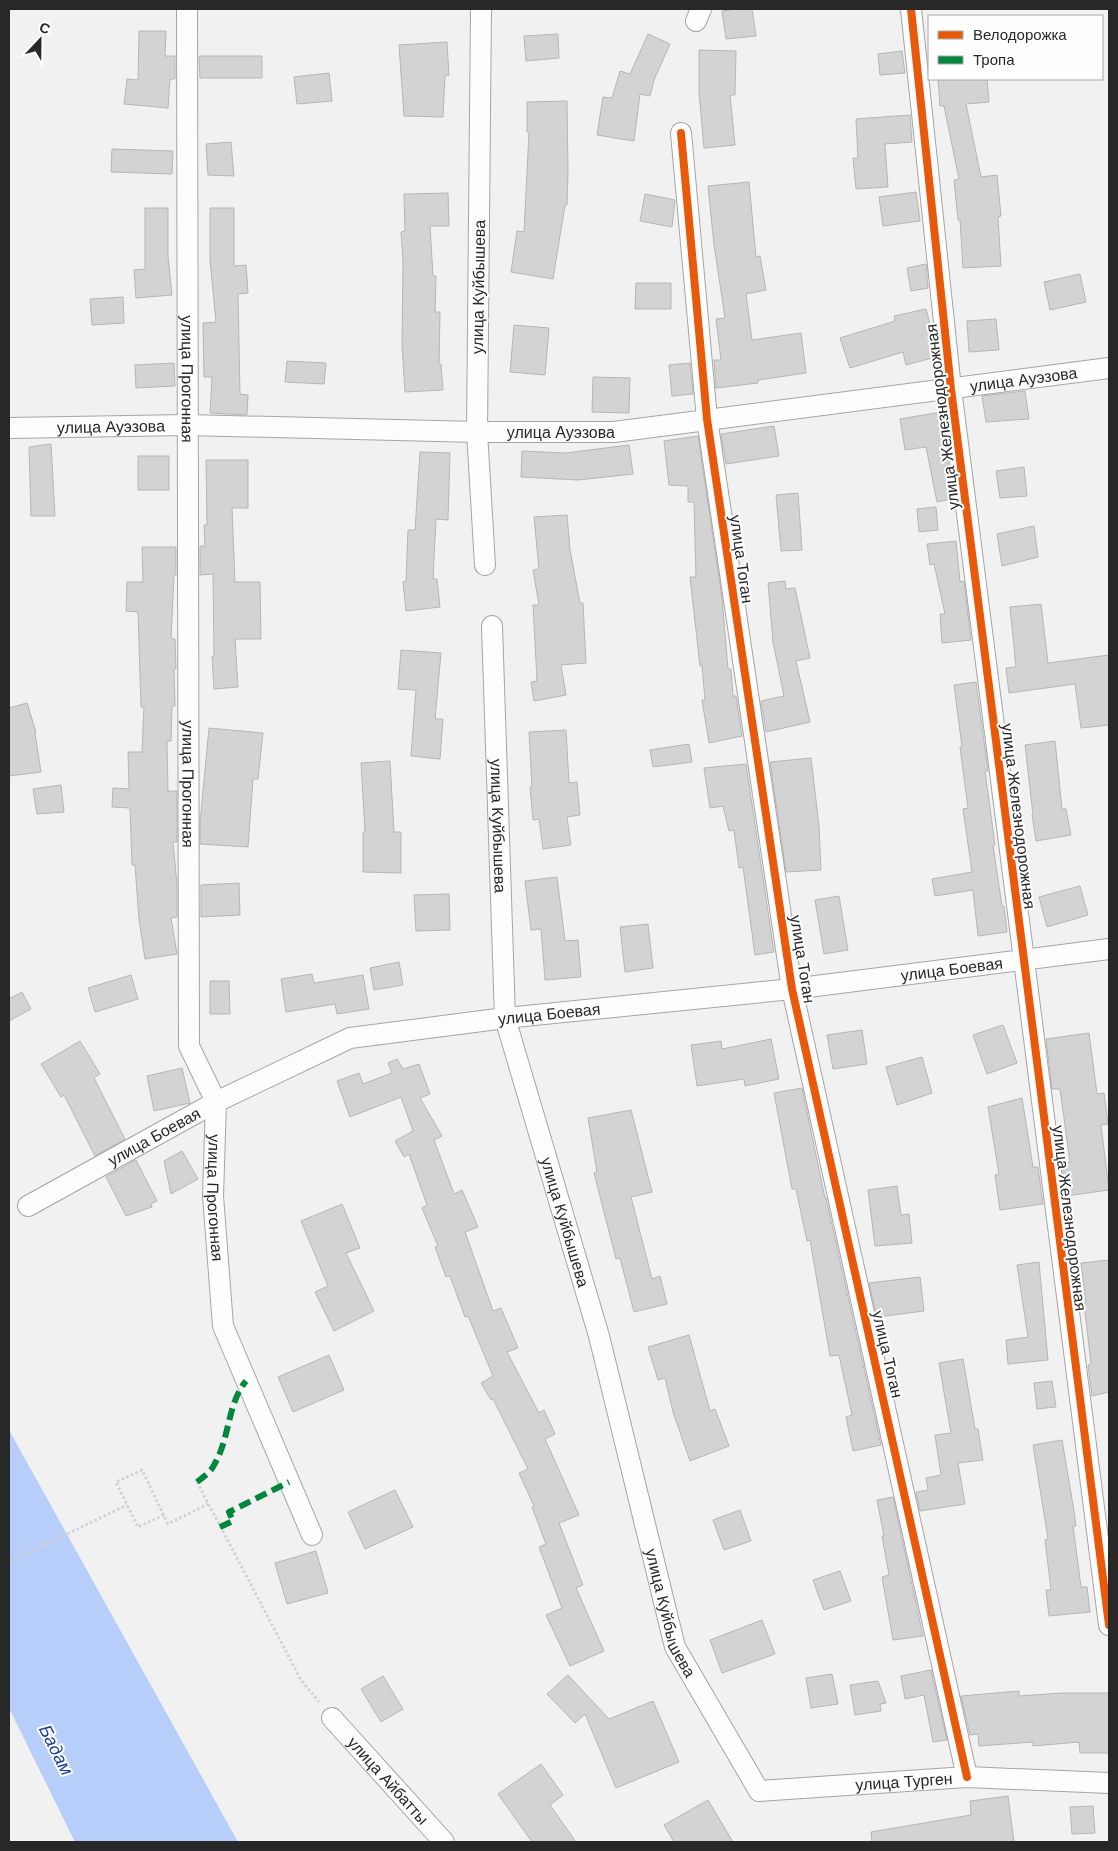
<svg xmlns="http://www.w3.org/2000/svg" width="1118" height="1851" font-family="Arial,sans-serif">
	<rect width="100%" height="100%" fill="#f2f1f2"/>
	<path fill="#b7cdfa" d="M9,1430L238,1842H75L9,1708Z"/>
	<g fill="#d3d3d4" stroke="#b6b6b7">
		<path d="M738,9H752L756,36L726,39L722,11Z"/>
		<path d="M139,31H166L165,56H175V79H170L168,108L124,104L127,79L138,80Z"/>
		<path d="M558,34L559,58L526,61L524,36Z"/>
		<path d="M648,34L670,44L654,80L650,96L640,94L634,141L597,135L603,97L612,98L620,71L630,74Z"/>
		<path d="M447,42L449,75L445,76L443,117L404,116L399,45Z"/>
		<path d="M699,50L736,51L735,95H730L735,145L704,148L699,92Z"/>
		<path d="M902,51L905,73L880,75L878,54Z"/>
		<path d="M199,56H262V78H200Z"/>
		<path d="M329,73L332,101L297,104L294,77Z"/>
		<path d="M938,79H987L989,102L966,104L981,177L997,175L1001,216L998,217L1001,266L963,268L960,220H958L954,180L959,179L944,106H940Z"/>
		<path d="M567,101L568,171L567,205H565L553,279L511,272L517,231L524,232L529,132H527V102Z"/>
		<path d="M910,115L912,142L885,144L888,187L856,189L853,158H858L856,119Z"/>
		<path d="M231,142L234,176L208,175L206,144Z"/>
		<path d="M112,149L173,151L172,174L111,172Z"/>
		<path d="M749,182L756,257L760,256L766,290L746,294L752,340L801,333L806,373L758,380V383L716,388L714,360H721L716,319L725,318L714,245L708,186Z"/>
		<path d="M916,192L920,221L883,226L879,197Z"/>
		<path d="M448,193L449,226H430L433,276H436L435,312H440L439,364H441L443,390L405,392L402,345L403,262L401,232L405,231L404,194Z"/>
		<path d="M645,194L675,200L672,227L640,221Z"/>
		<path d="M145,208H168V256L172,295L136,298L134,270L145,269Z"/>
		<path d="M210,208H234V266L246,265L248,293L238,294L240,394L248,395L247,415L210,413L212,377H204L203,323L216,322L210,260Z"/>
		<path d="M926,264L928,288L911,291L907,268Z"/>
		<path d="M1080,274L1086,302L1050,310L1044,282Z"/>
		<path d="M636,283H671V309H635Z"/>
		<path d="M123,297L124,323L92,325L90,299Z"/>
		<path d="M926,309L934,339L936,357L906,365L903,352L850,368L840,338L895,321L894,316Z"/>
		<path d="M996,319L999,350L969,352L967,321Z"/>
		<path d="M514,325L549,328L545,375L510,372Z"/>
		<path d="M287,361L326,363L324,384L285,382Z"/>
		<path d="M174,363L175,386L136,388L135,365Z"/>
		<path d="M690,363L693,394L672,396L669,365Z"/>
		<path d="M593,377L630,378L629,413L592,412Z"/>
		<path d="M1025,391L1029,419L986,422L982,396Z"/>
		<path d="M941,412L953,499L937,502L926,447L905,450L900,419Z"/>
		<path d="M774,426L779,456L726,464L721,434Z"/>
		<path d="M698,436L722,598L728,669H731L733,696H736L742,736L709,743L702,700H705L702,666H700L690,577H696L694,502H688V486L669,485L664,441Z"/>
		<path d="M51,444L55,516H31L29,447Z"/>
		<path d="M629,445L633,474L578,480L521,477L522,451L566,453Z"/>
		<path d="M420,452L450,453L448,520L436,519L433,579H437L440,607L406,611L403,582L406,581L408,530H415Z"/>
		<rect x="138" y="456" width="31" height="34"/>
		<path d="M206,460H248V508H232L235,582H260L261,639H235L238,687L214,689L212,656H214L213,574L200,575V546H205L204,525H207Z"/>
		<path d="M1024,467L1027,496L1000,498L996,471Z"/>
		<path d="M798,493L802,550L781,551L776,495Z"/>
		<path d="M936,507L938,530L919,532L917,509Z"/>
		<path d="M567,515L570,550L580,603H583L586,663L561,665L566,695L534,701L531,682L537,681L533,605H539L533,570L539,569L534,517Z"/>
		<path d="M1034,526L1038,557L1002,566L997,534Z"/>
		<path d="M956,541L960,582L964,581L971,640L942,643L940,614H945L934,564L930,565L927,544Z"/>
		<path d="M142,547H176V575H174L171,639H175L176,669H174L175,706H172L171,741H167L168,791H177V842H173L177,885V917L171,918L177,954L145,959L139,919L135,865H132L130,808L112,807L113,788L129,789L128,752H142L144,707H141L138,612L126,611L127,582H143Z"/>
		<path d="M785,581L786,589L795,588L810,658L796,661L810,722L766,732L761,701L784,696L773,642L768,583Z"/>
		<path d="M1041,604L1048,663L1109,655V725L1081,728L1075,684L1009,693L1006,668L1016,667L1010,607Z"/>
		<path d="M401,650L441,653L435,719H443L440,759L411,756L416,690L398,689Z"/>
		<path d="M976,682L988,771H985L995,845L993,846L1002,906H1004L1007,932L978,936L973,890L935,896L932,879L972,872L963,809L968,808L960,747H962L954,685Z"/>
		<path d="M27,703L36,732L35,733L41,772L9,776V708Z"/>
		<path d="M209,728L263,733L258,779H253L248,847L200,844V823Z"/>
		<path d="M566,730L569,783L577,782L580,815L567,817L571,845L543,849L539,819L533,820L530,787H532L529,732Z"/>
		<path d="M1055,741L1062,809H1066L1071,835L1036,841L1032,815H1033L1025,745Z"/>
		<path d="M689,744L692,762L653,767L650,750Z"/>
		<path d="M811,758L819,826L821,870L786,872L770,762Z"/>
		<path d="M390,761L394,832H401V873L363,872V832H365L361,763Z"/>
		<path d="M746,764L774,952L755,955L743,867L739,868L734,830L729,831L723,806L710,808L704,768Z"/>
		<path d="M61,785L64,812L37,814L33,789Z"/>
		<path d="M557,877L565,941L578,940L581,977L545,980L541,929L531,930L525,881Z"/>
		<path d="M239,883L240,915L201,917V885Z"/>
		<path d="M1080,886L1088,915L1047,927L1039,897Z"/>
		<path d="M449,894L450,930L416,931L414,895Z"/>
		<path d="M839,896L848,950L824,954L815,900Z"/>
		<path d="M648,924L653,968L625,972L620,927Z"/>
		<path d="M399,962L403,985L374,990L370,968Z"/>
		<path d="M312,974L314,983L363,975L369,1009L337,1014L335,1004L286,1012L281,979Z"/>
		<path d="M131,975L138,999L95,1012L88,988Z"/>
		<path d="M210,981H229L230,1014H210Z"/>
		<path d="M22,992L31,1009L9,1021V999Z"/>
		<path d="M1003,1025L1017,1063L987,1074L973,1035Z"/>
		<path d="M862,1030L867,1064L833,1069L827,1035Z"/>
		<path d="M1089,1033L1097,1094L1104,1093L1108,1124L1101,1125L1109,1190L1066,1196L1062,1163L1070,1162L1060,1089H1052L1046,1039Z"/>
		<path d="M771,1039L779,1079L745,1086L744,1079L697,1086L691,1045L721,1041L722,1049Z"/>
		<path d="M80,1041L100,1074L94,1078L125,1139L95,1156L64,1095L61,1097L41,1064Z"/>
		<path d="M922,1057L932,1093L897,1105L886,1067Z"/>
		<path d="M397,1059L403,1069L419,1064L430,1094L420,1098L442,1136L434,1140L454,1194L462,1190L478,1227L465,1232L493,1311L501,1308L518,1348L507,1352L539,1413L544,1410L555,1434L545,1439L579,1515L559,1523L583,1585L576,1588L604,1651L570,1666L546,1615L562,1608L539,1547L546,1544L532,1507L534,1506L519,1473L528,1469L493,1399L491,1400L481,1383L493,1376L468,1316L465,1317L450,1276L446,1277L435,1247L438,1246L422,1208L427,1205L409,1154L404,1157L395,1141L413,1131L401,1097L350,1117L337,1081L359,1073L363,1084L392,1073L388,1063Z"/>
		<path d="M182,1068L190,1103L154,1111L147,1076Z"/>
		<path d="M802,1088L825,1198H826L881,1445L853,1451L846,1417L852,1415L839,1355L830,1356L810,1240L807,1241L796,1189H792L774,1093Z"/>
		<path d="M1022,1098L1033,1167H1038L1043,1204L1000,1210L995,1175L999,1174L988,1107Z"/>
		<path d="M631,1110L652,1192L631,1197L652,1279L660,1276L667,1304L634,1312L620,1258L616,1259L594,1173L597,1172L588,1118Z"/>
		<path d="M182,1151L198,1179L171,1194L164,1161Z"/>
		<path d="M136,1160L157,1201L151,1204L152,1207L126,1216L106,1177Z"/>
		<path d="M897,1186L901,1215L909,1214L912,1243L875,1246L868,1190Z"/>
		<path d="M342,1204L360,1248L346,1253L374,1311L334,1331L315,1292L328,1286L301,1221Z"/>
		<path d="M1109,1260V1392L1092,1396L1088,1365L1091,1364L1084,1303H1086L1081,1263Z"/>
		<path d="M1039,1262L1048,1360L1008,1364L1006,1340L1028,1337L1017,1265Z"/>
		<path d="M920,1277L924,1311L877,1317L869,1283Z"/>
		<path d="M689,1335L710,1411L715,1409L729,1446L690,1461L673,1412L665,1378L658,1380L648,1347Z"/>
		<path d="M329,1355L344,1390L293,1412L278,1377Z"/>
		<path d="M963,1359L975,1429H978L983,1460L958,1463L965,1504L920,1511L916,1492L928,1490L926,1478L941,1475L935,1435L951,1433L939,1363Z"/>
		<path d="M1052,1381L1056,1407L1037,1409L1034,1383Z"/>
		<path d="M1062,1440L1073,1505L1076,1526H1073L1081,1587H1087L1090,1612L1049,1616L1046,1590H1051L1045,1540L1048,1539L1033,1445Z"/>
		<path d="M395,1490L413,1527L365,1549L348,1512Z"/>
		<path d="M893,1497L923,1636L893,1640L882,1577L889,1575L882,1536H884L877,1500Z"/>
		<path d="M740,1510L751,1541L724,1550L713,1520Z"/>
		<path d="M316,1551L328,1593L287,1604L275,1563Z"/>
		<path d="M840,1571L851,1601L824,1610L813,1580Z"/>
		<path d="M762,1620L775,1654L722,1673L710,1640Z"/>
		<path d="M931,1670L947,1740L933,1742L924,1695L905,1699L901,1676Z"/>
		<path d="M832,1674L838,1704L811,1708L806,1678Z"/>
		<path d="M568,1675L609,1719L653,1701L679,1762L616,1788L585,1714L575,1723L547,1694Z"/>
		<path d="M383,1676L403,1709L381,1722L361,1689Z"/>
		<path d="M878,1681L886,1703L880,1704L881,1711L855,1715L850,1685Z"/>
		<path d="M1019,1691V1696L1062,1693H1109V1753H1080L1079,1742L1033,1746V1742L979,1746L978,1734L970,1735L961,1696Z"/>
		<path d="M541,1764L563,1795L550,1805L576,1842H532L498,1794Z"/>
		<path d="M1008,1796L1014,1842H872L871,1832L971,1815L970,1801Z"/>
		<path d="M708,1800L733,1842H674L664,1825Z"/>
		<path d="M1093,1806L1095,1833L1072,1834L1070,1807Z"/>
	</g>
	<g fill="none" stroke-linecap="round" stroke-linejoin="round">
		<g stroke="#a6a5a6" stroke-width="22">
			<g id="street">
				<path id="s1" d="M187,9L189,1046L216,1102L213,1196L223,1326L312,1535"/>
				<path d="M481,9L477,432L485,565"/>
				<path d="M911,9L951,389L1109,1625"/>
				<path d="M696,21L701,9"/>
				<path d="M681,133L707,419L792,989L967,1777"/>
				<path id="s2" d="M9,428L187,425L477,432H614L1109,368"/>
				<path id="s3" d="M492,626L505,1018L599,1336L675,1647L759,1791L967,1777L1109,1783"/>
				<path id="s4" d="M28,1206L216,1102L350,1038L505,1018L792,989L1109,949"/>
				<path id="s5" d="M332,1718L444,1842"/>
			</g>
		</g>
		<g stroke="#d3d2d3" stroke-width="3" stroke-dasharray="2.5 2.5" stroke-linecap="butt">
			<path d="M197,1482L301,1680L319,1702"/>
			<path d="M164,1515L138,1527L116,1482L142,1470L168,1524L208,1504"/>
			<path d="M9,1562L127,1505"/>
		</g>
		<use href="#street" stroke="#fdfdfd" stroke-width="20"/>
		<g stroke="#00873e" stroke-width="6" stroke-dasharray="12 6" stroke-linecap="butt">
			<path d="M197,1482C203,1477 211,1472 214,1465C230,1439 227,1404 246,1381"/>
			<path d="M220,1527L233,1521L229,1512L289,1482"/>
		</g>
		<g stroke="#fffeff" stroke-width="11">
			<g id="cycleway">
				<path d="M911,9L951,389L1109,1625"/>
				<path d="M681,133L707,419L792,989L967,1777"/>
			</g>
		</g>
		<use href="#cycleway" stroke="#e8590c" stroke-width="8"/>
	</g>
	<g text-anchor="middle" stroke-width="4" stroke-linejoin="round" paint-order="stroke">
		<g font-size="16" fill="#292829" stroke="#fffeff">
			<text transform="translate(478 287) rotate(-89)" y="6">улица Куйбышева</text>
			<text dy="6" stroke="none"><textPath href="#s1" startOffset="370">улица Прогонная</textPath></text>
			<text dy="6" stroke="none"><textPath href="#s2" startOffset="1018">улица Ауэзова</textPath></text>
			<text transform="translate(942 417) rotate(-97)" y="6">улица Железнодорожная</text>
			<text dy="6" stroke="none"><textPath href="#s2" startOffset="102">улица Ауэзова</textPath></text>
			<text dy="6" stroke="none"><textPath href="#s2" startOffset="552">улица Ауэзова</textPath></text>
			<text transform="translate(742 559) rotate(82)" y="6">улица Тоган</text>
			<text dy="6" stroke="none"><textPath href="#s1" startOffset="775">улица Прогонная</textPath></text>
			<text transform="translate(1019 816) rotate(83)" y="6">улица Железнодорожная</text>
			<text dy="6" stroke="none"><textPath href="#s3" startOffset="200">улица Куйбышева</textPath></text>
			<text transform="translate(803 959) rotate(81)" y="6">улица Тоган</text>
			<text dy="6" stroke="none"><textPath href="#s4" startOffset="969">улица Боевая</textPath></text>
			<text dy="6" stroke="none"><textPath href="#s4" startOffset="564">улица Боевая</textPath></text>
			<text dy="6" stroke="none"><textPath href="#s4" startOffset="144">улица Боевая</textPath></text>
			<text dy="6" stroke="none"><textPath href="#s1" startOffset="1195">улица Прогонная</textPath></text>
			<text transform="translate(1070 1218) rotate(83)" y="6">улица Железнодорожная</text>
			<text dy="6" stroke="none"><textPath href="#s3" startOffset="605">улица Куйбышева</textPath></text>
			<text transform="translate(888 1354) rotate(77)" y="6">улица Тоган</text>
			<text dy="6" stroke="none"><textPath href="#s3" startOffset="1010">улица Куйбышева</textPath></text>
			<text dy="6" stroke="none"><textPath href="#s5" startOffset="84">улица Айбатты</textPath></text>
			<text dy="6" stroke="none"><textPath href="#s3" startOffset="1356">улица Турген</textPath></text>
		</g>
		<g font-size="18" font-style="italic" fill="#193f96" stroke="#fffeff">
			<text transform="translate(56 1750) rotate(63)" y="6">Бадам</text>
		</g>
	</g>
	<rect width="1118" height="1851" fill="none" stroke="#292829" stroke-width="20"/>
	<rect x="928" y="15" width="175" height="65" fill="#fffeff" stroke="#a9a8a9"/>
	<rect x="938" y="31" width="25" height="8" fill="#e8590c" stroke="#a9a8a9"/>
	<text x="973" y="40" font-size="15" fill="#292829">Велодорожка</text>
	<rect x="938" y="56" width="25" height="8" fill="#00873e" stroke="#a9a8a9"/>
	<text x="973" y="65" font-size="15" fill="#292829">Тропа</text>
	<g transform="translate(40 40) rotate(22)" stroke="#fffeff" stroke-width="4" paint-order="stroke">
	<path d="M0-4L9 19L0 12L-9 19Z" fill="#292829"/>
	<text y="-8" font-size="14" font-weight="bold" text-anchor="middle" fill="#292829">С</text>
	</g>
</svg>
